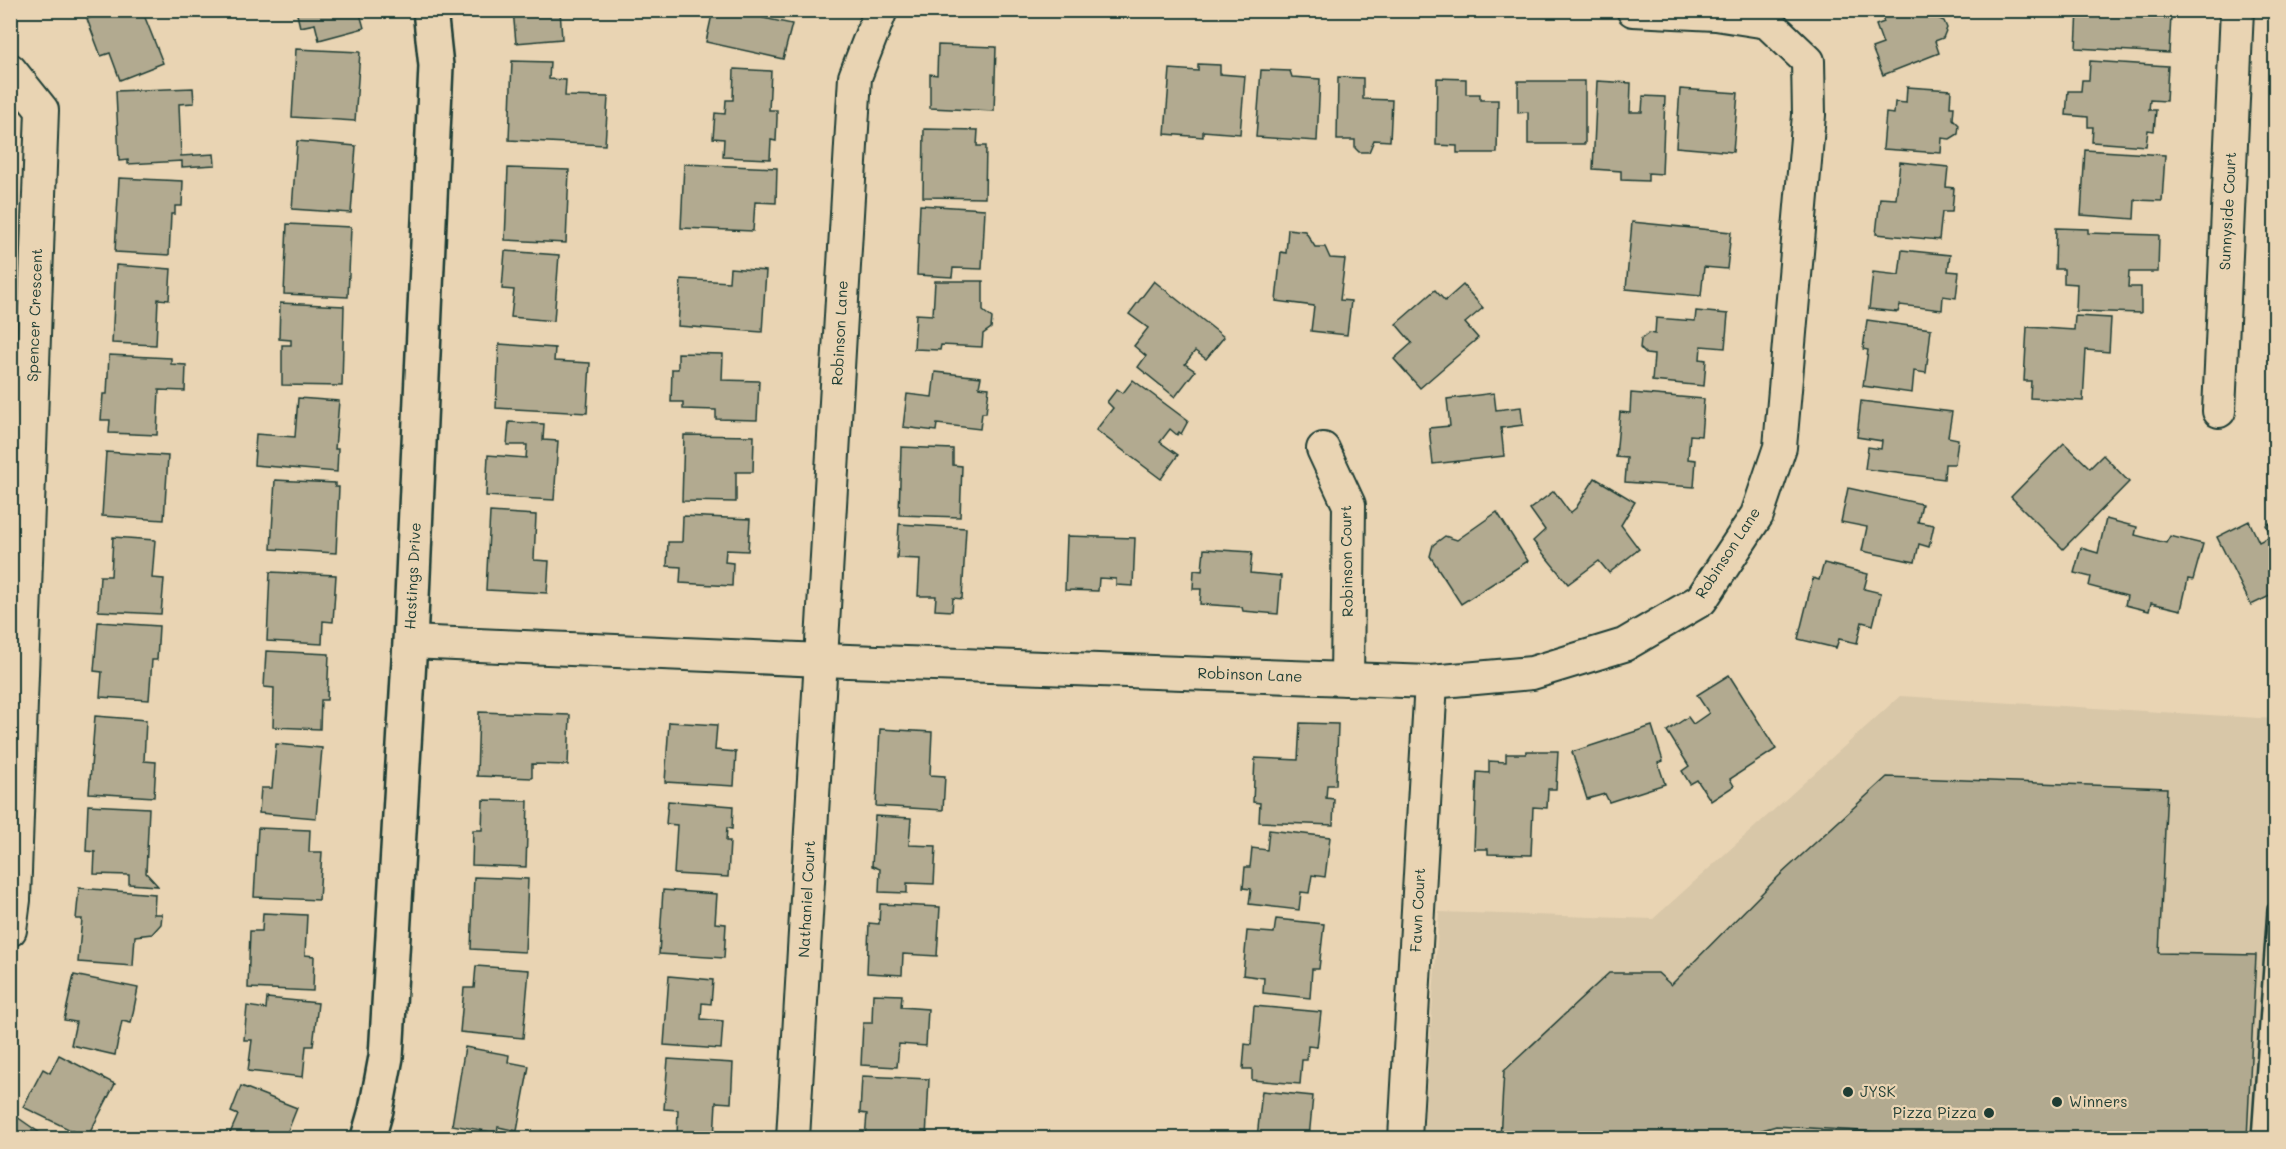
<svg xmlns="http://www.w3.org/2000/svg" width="2286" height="1149" font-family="Mali,sans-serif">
	<rect width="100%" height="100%" fill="#e9d4b3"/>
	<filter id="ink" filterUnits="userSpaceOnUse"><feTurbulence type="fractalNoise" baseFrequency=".0167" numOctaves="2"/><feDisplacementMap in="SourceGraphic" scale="12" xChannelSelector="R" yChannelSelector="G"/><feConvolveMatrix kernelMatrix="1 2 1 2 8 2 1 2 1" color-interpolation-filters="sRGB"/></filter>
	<g filter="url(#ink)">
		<path fill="#d8c7a8" d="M1900,696L2275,719V1138H1423L1439,912L1653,919Z"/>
		<g fill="#b2aa90" stroke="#1f3d34" stroke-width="1.5">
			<path d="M107,10H142L163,63L120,80L110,53L101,56L87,19Z"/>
			<path d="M296,10H359L364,28L319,40L315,24L300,27Z"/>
			<path d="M513,10H560L562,39L516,43Z"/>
			<path d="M713,10H765L763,18L792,24L783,59L706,42Z"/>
			<path d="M1879,10H1932L1935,17L1944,21L1947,28L1943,38L1935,41L1939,53L1883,75L1872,48L1883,44L1876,25L1884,22Z"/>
			<path d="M2078,10H2142V14L2171,16L2169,53L2076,48Z"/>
			<path d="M938,45L996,47L994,111L930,108V74L937,75Z"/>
			<path d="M296,49L360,52L355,121L292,117Z"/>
			<path d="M512,61L550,62L549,79L566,80L565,96L608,97L605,145L509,140Z"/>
			<path d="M2090,61L2168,66L2166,101L2150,100L2149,110H2156L2154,131L2148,130L2146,146L2092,142L2093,127H2088V117L2066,115L2068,91H2081L2082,80H2089Z"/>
			<path d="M1198,64L1220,65V74L1245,76L1240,134L1203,131V137L1165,134L1170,69L1198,71Z"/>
			<path d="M734,69L771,71L769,110H777V118L776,141L771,140L770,159L723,157L724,139L713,138L715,113L725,114L726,100H733Z"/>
			<path d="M1261,70L1290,71L1292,77L1320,79L1317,141L1256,137Z"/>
			<path d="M1338,77L1363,78V99L1392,100L1390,141L1374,140L1369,152H1359L1355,148V140H1337Z"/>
			<path d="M1437,78L1466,79V94H1480V100H1498L1497,153H1457V146L1436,145Z"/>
			<path d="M1518,81H1585V144H1528V112L1518,113Z"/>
			<path d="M1597,81L1631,83L1630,112H1642L1643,96L1665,97L1662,174L1648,173V181L1621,180V171L1593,169Z"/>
			<path d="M1907,87L1951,90L1950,107H1954L1953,119L1959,125L1958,134L1950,139L1942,138L1941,153L1883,149L1886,113L1894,114L1895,102L1906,103Z"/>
			<path d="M193,88L194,103L179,104L181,156L214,154L215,165L182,167V161L128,164V160L119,161L116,91Z"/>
			<path d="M1680,89L1738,93L1733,152L1676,147Z"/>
			<path d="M924,129L978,130L977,146H986L985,198L923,197Z"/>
			<path d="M297,141L356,146L351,213L292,209Z"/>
			<path d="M2085,150L2165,155L2162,201L2135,200L2134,219L2081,215Z"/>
			<path d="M1900,162L1948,167L1946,187L1954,188L1952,212H1942L1939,240L1876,234L1880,198L1896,199Z"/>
			<path d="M684,164L777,168L776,203L755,202L753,231L681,228Z"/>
			<path d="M508,168L569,170L566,243L505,240Z"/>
			<path d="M119,178L183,181L182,206H175V214H171L169,255L115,252Z"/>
			<path d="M920,205L985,209L982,269L953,268L952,277L917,275Z"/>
			<path d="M1632,222L1731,232L1727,269L1704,267L1701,296L1626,289Z"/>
			<path d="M287,224L351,227L348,297L284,294Z"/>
			<path d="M2056,228L2088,229V233L2159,235L2158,272H2129L2128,287H2141V313L2076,311L2077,284L2064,283V269H2055Z"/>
			<path d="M1288,229L1305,231L1315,247H1325L1330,258L1345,259L1340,300L1351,301L1347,335L1311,331L1314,306L1276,301L1281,252L1286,253Z"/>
			<path d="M1902,250L1950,255L1948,271L1959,272L1956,298L1943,296L1942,310L1900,305L1898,312L1869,309L1873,272L1899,275Z"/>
			<path d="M505,251L559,255L554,321L511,317L514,290L502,289Z"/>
			<path d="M116,265L171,269L169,300L158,299L156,345L112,343Z"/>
			<path d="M730,268L766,271L762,332L678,326L681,279L729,282Z"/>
			<path d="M935,281H983V311L992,318L991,328L983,334L982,347L941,345L940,350L914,349L916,314L933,315Z"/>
			<path d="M1154,281L1224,337L1206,359L1195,351L1185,364L1195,371L1175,397L1138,367L1146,356L1134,346L1148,328L1129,314Z"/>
			<path d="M1463,285L1483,308L1465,323L1478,338L1420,388L1394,359L1412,343L1396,324L1435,290L1445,301Z"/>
			<path d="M280,303L344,306L342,386L282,385V345H291V340L279,339Z"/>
			<path d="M1696,311L1728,314L1725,348L1701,346L1700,359L1706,360L1704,386L1652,381L1654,355L1646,354L1640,348L1641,339L1649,333L1655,334L1656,318L1695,321Z"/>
			<path d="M2075,316L2111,318L2109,352L2086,350L2083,401L2030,398L2031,381H2024L2027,327L2074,330Z"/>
			<path d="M1867,320L1931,329L1926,373L1914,371L1912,393L1863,386L1868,350L1863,349Z"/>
			<path d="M499,344L555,348L554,361L590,363L587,413L496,408Z"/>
			<path d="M678,353L723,354L722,380L759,381L757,420L716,419V410L683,409V402H671L672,369H678Z"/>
			<path d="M109,355L171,358V364L186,365L185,391L159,390L157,435L109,433L110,420H101L103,394H107Z"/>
			<path d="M935,372L981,377L979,387L989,388L986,413H982L980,429L937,424L936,431L903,427L907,394L932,397Z"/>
			<path d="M1133,380L1188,421L1181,434L1179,432L1177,435L1170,429L1160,442L1178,455L1161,479L1096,430L1113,408L1107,402L1117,389L1123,393Z"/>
			<path d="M1494,393L1496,410L1521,407L1523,425L1501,428L1504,456L1433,464L1429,428L1450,426L1447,399Z"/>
			<path d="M1631,393L1704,399L1701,436L1690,435L1688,459L1696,460L1694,487L1625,482L1627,458L1616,457L1620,412L1630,413Z"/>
			<path d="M298,398L339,401L335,449H338L337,472L254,465L256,434L295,437Z"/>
			<path d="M1861,401L1952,412L1948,437L1958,439L1955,464H1945L1944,479L1865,469L1868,447L1881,449L1882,441L1857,437Z"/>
			<path d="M509,422L544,424L543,440L558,441L554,500L486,496L488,455L526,458L527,445H507Z"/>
			<path d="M684,435L754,436L753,472H736V502L682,501Z"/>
			<path d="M2064,443L2090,468L2103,455L2129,482L2063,549L2011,497Z"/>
			<path d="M901,447L953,449V465L962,466L960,517L899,515Z"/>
			<path d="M106,452L168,456L164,520L102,516Z"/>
			<path d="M1595,478L1635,502L1621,525L1639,549L1609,573L1599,561L1568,584L1533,541L1545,530L1530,509L1554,491L1570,513L1576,508Z"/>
			<path d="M275,480L335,483V487H339L336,553L271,549Z"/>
			<path d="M1848,488L1922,504L1918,522L1934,525L1929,547L1919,544L1915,562L1862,551L1867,527L1841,522Z"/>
			<path d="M490,512L536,515L534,560L549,561L547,593L486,590Z"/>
			<path d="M1497,512L1528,561L1461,604L1430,556L1433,545L1445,536L1457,540Z"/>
			<path d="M683,516L750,519L748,551L726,550L725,562L733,563L732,586L680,583L681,567L667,566L668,542H682Z"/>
			<path d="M2106,519L2137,527L2135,535L2166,543L2170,536L2203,544L2193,580L2188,579L2181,610L2151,603L2149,611L2125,605L2127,596L2089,586L2091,577L2074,573L2081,548L2098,553Z"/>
			<path d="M2276,520V593L2251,605L2217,537L2249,521L2259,542L2271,536L2266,525Z"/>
			<path d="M899,524L966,528L962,599L953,598L952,611L935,610L936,596H918L920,559L897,558Z"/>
			<path d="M1067,536L1135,538L1133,586L1116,585V579L1099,578L1098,591L1065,590Z"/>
			<path d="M113,537L155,540L152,578L164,579L161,614L98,611L100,576H111Z"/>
			<path d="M1204,549L1252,552L1250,573L1281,576L1278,614L1243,611L1242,607L1200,604L1201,589H1193L1194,570L1202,571Z"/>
			<path d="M1824,563L1868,574L1864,589L1881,593L1873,625L1862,622L1857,643L1839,639L1836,648L1798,639L1813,578L1819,580Z"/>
			<path d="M270,572L336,575L333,622L323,621L322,644L267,641Z"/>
			<path d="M98,622L159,626L157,660H152L149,700L100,697L102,672L94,671Z"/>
			<path d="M266,651L329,654L327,700H321L320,729L273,727L274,688L264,687Z"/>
			<path d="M1729,675L1776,749L1730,779L1734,786L1711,801L1697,780L1690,784L1682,771L1689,766L1667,731L1688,717L1693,724L1709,713L1697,695Z"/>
			<path d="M479,712L570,715L568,765L532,764V778L477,776Z"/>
			<path d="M95,716L146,720L144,761L156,762L154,797L89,793Z"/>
			<path d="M669,722L717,725L715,750L736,752L734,786L665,782Z"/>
			<path d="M1300,723L1338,724L1336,785H1327L1326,798L1334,799L1333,825L1259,822L1260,803L1253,802L1255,758L1298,760Z"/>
			<path d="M1652,726L1663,761L1658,763L1665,784L1609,802L1605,794L1587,799L1572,752Z"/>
			<path d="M880,729L932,732L930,775L945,776L943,810L876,806Z"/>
			<path d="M276,744L322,748L316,818L259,813L261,788H272Z"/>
			<path d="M1526,751H1558L1556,789H1548L1547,808L1533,807L1531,855L1488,854V849H1474L1477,772L1489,773V761L1506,762V754H1526Z"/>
			<path d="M1887,777L2167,788L2159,953L2256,955L2247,1138H1911V1134L1776,1126L1755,1132L1754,1138H1500L1504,1071L1609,973H1658L1671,985L1779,876Z"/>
			<path d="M483,800L528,801L526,867L472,865L473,830H482Z"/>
			<path d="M668,801L733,806L732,829L727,828L726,841H730L728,877L674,874L677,825L666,824Z"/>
			<path d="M88,805L149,808L146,873L158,886L129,884V875L94,874L95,852L86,851Z"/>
			<path d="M875,816L911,818L909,845L936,846L934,884L907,883V893L879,892L880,869L872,866Z"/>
			<path d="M258,828L310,830L309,852H322L319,900L254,897Z"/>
			<path d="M1269,830L1330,837L1325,877L1312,875L1309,893L1301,892L1299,910L1249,904L1251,889L1243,888L1245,867H1250L1252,848L1267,850Z"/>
			<path d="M474,877L528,879L525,952L471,949Z"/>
			<path d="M79,888L155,894L154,914H162L161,924L152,934L135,936L133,966L78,962L82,919H76Z"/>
			<path d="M663,890L717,894L715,923L726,924L724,958L659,954Z"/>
			<path d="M880,904L940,907L937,956L903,954L902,975L867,973L869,923L879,924Z"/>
			<path d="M263,913L307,915L305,955L314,956L313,991L248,988L250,931H262Z"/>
			<path d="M1276,919L1324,924L1319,969H1312L1310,998L1263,993L1264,978L1243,975L1247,931L1274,933Z"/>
			<path d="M476,966L529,970L523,1038L460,1032L464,988H474Z"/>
			<path d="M74,975L138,988L131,1023L122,1021L115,1055L71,1045L76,1022L64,1020Z"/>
			<path d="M669,976L713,980L711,1004L702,1003L701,1019L723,1021L721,1049L664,1045Z"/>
			<path d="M873,994L902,995L901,1007L928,1009L926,1046L899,1044L897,1067L861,1065L863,1023H872Z"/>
			<path d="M267,998L318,1003L313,1046H306L303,1077L248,1071L252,1040H244L247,1006L266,1009Z"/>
			<path d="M1254,1006L1321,1012L1317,1047L1308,1046L1307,1060H1302L1300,1084L1252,1080V1069H1243L1245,1044L1251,1045Z"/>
			<path d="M465,1047L509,1055L508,1062L529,1066L517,1131L498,1127L497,1133L452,1125Z"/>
			<path d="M59,1055L115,1084L87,1138L23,1107L43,1069L50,1073Z"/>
			<path d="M668,1059L733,1063L731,1103L716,1102L714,1138L677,1136L678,1110L664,1109Z"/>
			<path d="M862,1076L929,1079L926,1138H865L867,1114L860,1113Z"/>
			<path d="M241,1086L297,1108L285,1138H228L238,1115L231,1112Z"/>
			<path d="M1262,1091L1313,1096L1309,1138H1311H1257Z"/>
			<path d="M17,1117L47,1138H10V1127Z"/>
		</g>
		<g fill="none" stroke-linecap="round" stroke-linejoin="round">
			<g stroke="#1f3d34" stroke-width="20">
				<path id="service" d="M2260,1138L2276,910"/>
			</g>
			<g stroke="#1f3d34" stroke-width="36">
				<g id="minor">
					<path d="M10,70L42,110L14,900L10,930"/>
					<path d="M2219,411L2237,10"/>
					<path d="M1323,449L1349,505L1347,679"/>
					<path d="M410,642L821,660L1431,682L1532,673L1624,645L1701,600L1757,515L1780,447L1809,115L1808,61L1767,22L1716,14L1633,10"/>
					<path d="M793,1138L855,77L881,10"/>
					<path d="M1405,1138L1431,682"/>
				</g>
			</g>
			<g stroke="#1f3d34" stroke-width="38">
				<path id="tertiary" d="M368,1138L376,1110L386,1057L410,642L436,66L430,10"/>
			</g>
			<use href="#service" stroke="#e9d4b3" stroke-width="15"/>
			<use href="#minor" stroke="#e9d4b3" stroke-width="32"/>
			<use href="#tertiary" stroke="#e9d4b3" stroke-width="33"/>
		</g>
	</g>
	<g fill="#1f3d34" stroke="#e9d4b3" stroke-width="2">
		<circle cx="1848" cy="1092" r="6"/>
		<circle cx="2057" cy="1102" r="6"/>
		<circle cx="1989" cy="1113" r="6"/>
	</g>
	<g text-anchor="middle" stroke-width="4.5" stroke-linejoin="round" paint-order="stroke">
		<g font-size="15" fill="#1f3d34" stroke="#e9d4b3">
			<text transform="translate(2228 211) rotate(-87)" y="5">Sunnyside Court</text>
			<text transform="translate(35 315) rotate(-88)" y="5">Spencer Crescent</text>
			<text transform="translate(840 333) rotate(-87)" y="5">Robinson Lane</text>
			<text transform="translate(1728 553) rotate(-57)" y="5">Robinson Lane</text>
			<text transform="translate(1347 561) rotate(-91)" y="5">Robinson Court</text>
			<text transform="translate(413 576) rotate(-87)" y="5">Hastings Drive</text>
			<text transform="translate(1250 675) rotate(2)" y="5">Robinson Lane</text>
			<text transform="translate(807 899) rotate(-87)" y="5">Nathaniel Court</text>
			<text transform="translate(1418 910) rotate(-87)" y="5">Fawn Court</text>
		</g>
		<g font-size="15" fill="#1f3d34" stroke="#e9d4b3" text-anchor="start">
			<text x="1860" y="1097">JYSK</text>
			<text x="2069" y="1107">Winners</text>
			<text x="1977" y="1118" text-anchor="end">Pizza Pizza</text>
		</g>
	</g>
	<rect width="2286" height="1149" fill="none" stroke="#e9d4b3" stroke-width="36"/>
	<rect x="18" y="18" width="2250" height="1113" fill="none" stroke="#1f3d34" stroke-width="2" filter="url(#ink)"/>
</svg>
